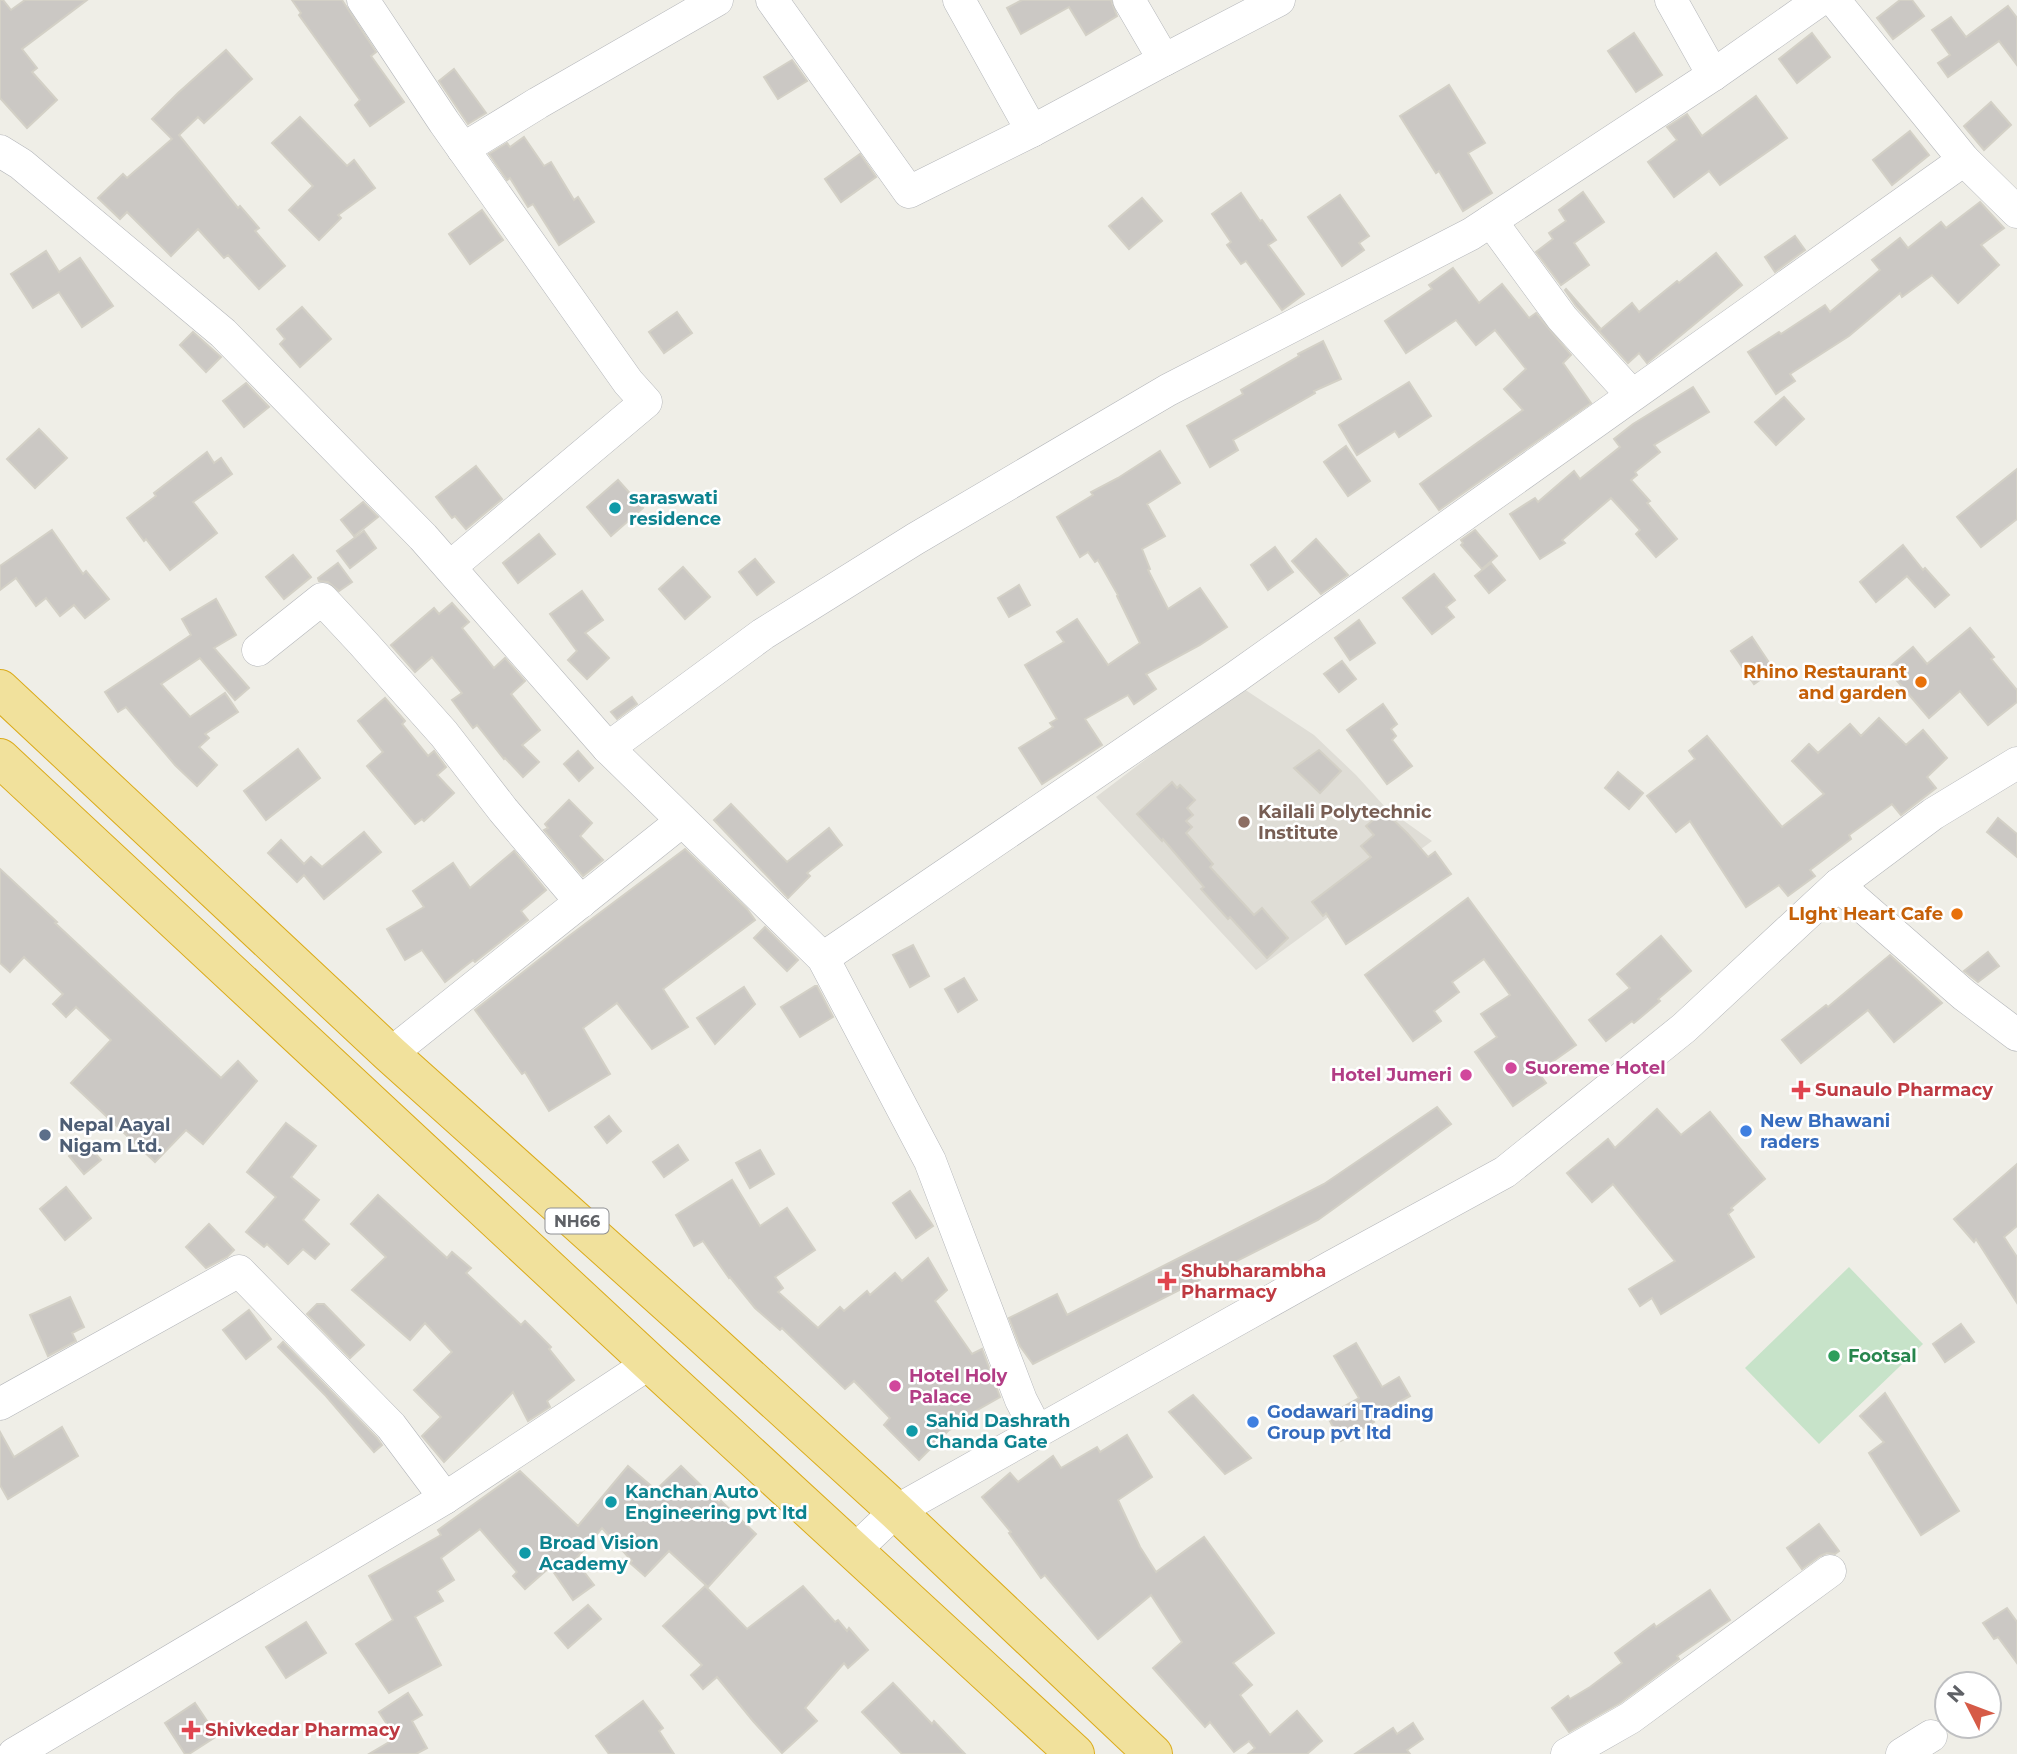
<svg xmlns="http://www.w3.org/2000/svg" width="2017" height="1754" font-family="Montserrat,sans-serif">
	<rect width="100%" height="100%" fill="#efeee7"/>
	<path fill="#dfddd6" d="M1241,687L1314,735L1356,775L1386,808L1432,841L1256,970L1096,797Z"/>
	<path fill="#c7e3c9" d="M1849,1267L1923,1344L1819,1444L1745,1368Z"/>
	<g fill="#cbc8c4" stroke="#d3d0c6" stroke-width="2">
		<path d="M0,0H3L11,10L25,0H87L22,49L37,68L32,72L57,100L27,128L0,98Z"/>
		<path d="M292,0H342L376,52L371,56L404,102L370,126L355,105L360,100L299,15L301,13Z"/>
		<path d="M1022,0H1111L1117,16L1086,35L1069,7L1021,34L1007,8Z"/>
		<path d="M1900,0H1912L1924,16L1893,39L1877,18Z"/>
		<path d="M2008,6L2017,18V65L1999,41L1948,77L1938,63L1950,55L1932,30L1951,17L1966,37Z"/>
		<path d="M1634,33L1662,75L1636,92L1608,51Z"/>
		<path d="M1812,33L1830,57L1797,83L1779,59Z"/>
		<path d="M226,50L252,79L204,123L198,117L179,135L238,208L240,206L259,228L255,231L285,266L259,289L228,255L224,258L198,229L171,256L127,212L120,219L98,198L123,174L127,178L172,139L152,119L178,93Z"/>
		<path d="M792,60L807,81L778,99L764,77Z"/>
		<path d="M454,69L486,113L468,124L439,81Z"/>
		<path d="M1449,85L1485,143L1468,153L1492,193L1463,211L1439,171L1436,173L1400,116Z"/>
		<path d="M1756,96L1787,138L1720,185L1709,171L1674,197L1648,162L1677,140L1667,127L1687,114L1702,136Z"/>
		<path d="M1991,102L2011,125L1984,150L1964,126Z"/>
		<path d="M300,117L347,166L354,160L375,188L338,215L341,218L319,240L289,210L313,186L272,143Z"/>
		<path d="M1910,131L1929,155L1892,185L1873,160Z"/>
		<path d="M524,137L544,166L551,162L574,200L578,197L594,222L559,245L533,204L528,207L510,178L507,180L489,154L507,143L510,147Z"/>
		<path d="M860,154L876,177L841,202L825,179Z"/>
		<path d="M1583,192L1604,222L1574,243L1589,265L1561,285L1536,252L1553,239L1549,233L1566,221L1559,210Z"/>
		<path d="M1241,193L1260,221L1262,220L1276,240L1268,245L1304,294L1282,310L1246,261L1241,264L1227,245L1231,242L1212,214Z"/>
		<path d="M1340,195L1369,236L1359,243L1364,250L1342,266L1308,217Z"/>
		<path d="M1142,198L1162,221L1129,249L1109,226Z"/>
		<path d="M1980,202L2004,228L1981,245L1999,265L1958,303L1932,275L1902,297L1900,293L1849,336L1790,374L1795,381L1776,394L1748,352L1779,332L1781,334L1825,305L1830,312L1880,270L1872,260L1900,238L1908,248L1941,222L1946,228Z"/>
		<path d="M482,210L503,240L470,264L449,234Z"/>
		<path d="M1795,236L1805,250L1775,272L1765,257Z"/>
		<path d="M46,251L59,272L80,258L113,306L82,327L59,292L33,308L11,274Z"/>
		<path d="M1716,253L1742,285L1647,363L1639,353L1628,363L1599,331L1632,303L1639,312L1677,281L1679,283Z"/>
		<path d="M1453,268L1479,303L1502,284L1529,318L1536,313L1571,355L1563,363L1591,403L1439,510L1420,484L1523,410L1504,389L1526,369L1495,330L1476,345L1456,320L1406,353L1385,321L1432,289L1429,285Z"/>
		<path d="M1566,289L1600,328L1598,330L1576,306L1565,290Z"/>
		<path d="M302,307L331,339L300,367L280,344L285,339L277,329Z"/>
		<path d="M677,312L692,333L664,353L649,332Z"/>
		<path d="M193,332L221,357L206,372L180,345Z"/>
		<path d="M1323,341L1341,379L1314,391L1315,393L1233,440L1238,450L1210,467L1187,426L1243,394L1241,390L1299,356L1298,354Z"/>
		<path d="M1409,382L1431,416L1399,437L1395,431L1357,455L1339,425Z"/>
		<path d="M246,383L269,407L244,427L223,401Z"/>
		<path d="M1693,387L1709,412L1654,445L1660,452L1635,472L1637,475L1631,480L1650,501L1647,503L1677,539L1656,557L1636,534L1640,530L1611,498L1562,540L1565,543L1540,559L1510,514L1535,498L1538,502L1574,471L1580,479L1620,447L1614,439L1633,424Z"/>
		<path d="M1784,397L1804,419L1776,445L1755,422Z"/>
		<path d="M39,429L67,458L35,488L7,459Z"/>
		<path d="M1346,446L1370,481L1348,496L1324,462Z"/>
		<path d="M1160,451L1180,483L1147,504L1165,536L1142,549L1150,569L1148,570L1168,609L1200,588L1227,627L1200,645L1146,674L1156,689L1134,704L1128,695L1085,719L1102,745L1042,784L1019,748L1053,727L1050,723L1057,719L1025,665L1064,642L1057,632L1077,619L1108,665L1140,643L1117,596L1118,595L1098,560L1095,562L1088,552L1080,557L1057,517L1093,495L1091,492L1118,478Z"/>
		<path d="M207,452L214,463L221,458L232,474L193,502L217,533L170,570L146,539L144,541L127,518L156,496L154,493Z"/>
		<path d="M476,466L502,499L466,529L455,516L452,518L436,497Z"/>
		<path d="M2017,469V519L1981,547L1957,517Z"/>
		<path d="M618,480L643,508L611,536L587,507Z"/>
		<path d="M363,502L378,517L354,536L341,520Z"/>
		<path d="M52,530L83,574L86,571L109,599L85,618L74,605L60,616L46,598L36,606L16,578L0,590V566Z"/>
		<path d="M1475,530L1497,556L1482,569L1461,545L1463,543L1461,540Z"/>
		<path d="M364,531L376,548L350,568L337,551Z"/>
		<path d="M539,534L555,554L518,583L503,563Z"/>
		<path d="M1316,539L1348,575L1321,594L1292,561Z"/>
		<path d="M1903,545L1923,570L1925,568L1949,595L1935,607L1907,576L1876,602L1860,582Z"/>
		<path d="M1275,547L1293,572L1268,590L1251,565Z"/>
		<path d="M293,555L311,577L284,599L266,577Z"/>
		<path d="M755,559L774,582L757,595L739,572Z"/>
		<path d="M338,563L352,582L339,591L328,582L319,581L318,578Z"/>
		<path d="M1491,563L1505,580L1489,593L1475,576Z"/>
		<path d="M683,567L710,597L685,619L659,589Z"/>
		<path d="M1434,574L1455,600L1446,607L1454,617L1432,634L1403,598Z"/>
		<path d="M1019,585L1030,605L1009,617L998,598Z"/>
		<path d="M582,591L603,620L585,633L609,658L587,679L568,660L577,651L550,614Z"/>
		<path d="M216,599L236,635L214,648L249,688L235,700L200,658L161,684L190,717L225,693L238,712L205,734L209,738L199,747L217,765L197,786L175,765L126,707L118,712L105,692L191,635L182,619Z"/>
		<path d="M452,603L469,622L462,628L494,668L505,658L525,681L511,694L540,730L522,745L539,762L523,777L505,758L504,759L477,725L473,728L452,700L462,693L432,657L415,672L391,645L434,608L439,614Z"/>
		<path d="M1359,620L1375,643L1350,660L1335,638Z"/>
		<path d="M1970,628L1994,657L1991,659L2017,690V702L1988,725L1960,691L1929,718L1887,669L1913,647L1927,664Z"/>
		<path d="M1752,637L1774,670L1754,684L1731,651Z"/>
		<path d="M1342,661L1356,679L1339,692L1324,674Z"/>
		<path d="M632,697L637,704L617,719L611,712Z"/>
		<path d="M385,698L405,721L402,724L428,756L434,751L446,767L437,775L454,793L424,821L422,819L415,824L367,766L383,752L358,721Z"/>
		<path d="M1383,704L1397,724L1391,729L1396,736L1392,740L1412,766L1387,784L1347,730Z"/>
		<path d="M1879,718L1906,745L1923,730L1947,758L1927,777L1936,788L1901,815L1892,804L1849,835L1851,839L1810,870L1815,876L1788,896L1779,885L1746,907L1690,821L1676,832L1647,796L1695,759L1689,751L1707,736L1782,827L1824,794L1792,761L1809,744L1818,753L1850,724L1861,736Z"/>
		<path d="M298,749L320,778L266,820L244,791Z"/>
		<path d="M1319,750L1341,771L1320,793L1294,768Z"/>
		<path d="M578,751L593,768L579,781L564,764Z"/>
		<path d="M1618,772L1643,793L1629,809L1605,788Z"/>
		<path d="M1172,782L1177,788L1180,785L1195,800L1187,808L1193,815L1186,821L1192,827L1186,833L1213,864L1210,867L1254,915L1262,908L1288,938L1267,958L1230,917L1228,919L1201,889L1204,887L1163,839L1162,841L1137,814Z"/>
		<path d="M569,800L592,823L580,836L603,860L583,876L544,830L548,828L545,824Z"/>
		<path d="M731,804L787,862L829,828L842,845L807,873L810,876L788,898L714,820Z"/>
		<path d="M1384,811L1408,834L1428,857L1435,852L1451,874L1346,944L1326,913L1323,916L1312,902L1371,857L1361,846L1374,835L1366,826Z"/>
		<path d="M1998,818L2017,834V857L1987,832Z"/>
		<path d="M364,832L381,852L324,899L304,875L297,882L268,853L281,840L304,864L311,857L322,867Z"/>
		<path d="M685,849L747,909L755,920L663,989L688,1027L652,1049L617,1003L583,1028L610,1074L549,1111L525,1072L522,1074L475,1010L569,936Z"/>
		<path d="M514,851L546,890L521,911L528,920L475,962L473,960L445,982L422,950L405,960L387,929L424,907L413,891L453,863L470,888Z"/>
		<path d="M0,869L57,922L55,923L221,1078L238,1061L257,1081L203,1144L186,1130L155,1162L71,1083L111,1040L76,1007L66,1017L53,1004L63,994L24,957L10,972L0,963Z"/>
		<path d="M1468,898L1576,1045L1538,1072L1546,1083L1513,1106L1475,1052L1497,1037L1481,1014L1510,995L1484,959L1452,982L1459,992L1434,1011L1441,1021L1413,1041L1365,975Z"/>
		<path d="M765,927L798,960L787,971L754,938Z"/>
		<path d="M1661,936L1691,971L1658,999L1660,1001L1634,1023L1632,1021L1606,1041L1589,1020L1630,988L1617,974Z"/>
		<path d="M913,945L929,976L910,987L893,955Z"/>
		<path d="M1988,952L1999,966L1978,982L1964,971Z"/>
		<path d="M1890,955L1942,1003L1894,1042L1868,1010L1801,1063L1782,1040L1826,1005L1828,1007Z"/>
		<path d="M964,978L977,1000L958,1012L945,989Z"/>
		<path d="M815,986H817L833,1017L800,1037L781,1007Z"/>
		<path d="M744,987L755,1004L715,1044L697,1018Z"/>
		<path d="M1437,1107L1451,1124L1318,1220L1033,1364L1020,1346L1009,1318L1057,1294L1067,1315L1324,1184Z"/>
		<path d="M1657,1109L1681,1135L1710,1112L1765,1179L1731,1208L1733,1210L1728,1214L1754,1257L1661,1314L1652,1298L1640,1306L1629,1289L1675,1261L1613,1184L1592,1202L1567,1173L1608,1139L1615,1148Z"/>
		<path d="M609,1116L621,1131L607,1143L595,1127Z"/>
		<path d="M286,1123L316,1146L291,1177L319,1200L303,1220L329,1244L315,1259L303,1249L288,1264L267,1244L264,1247L246,1232L276,1197L247,1172Z"/>
		<path d="M85,1142L101,1160L84,1174L69,1156Z"/>
		<path d="M678,1145L688,1160L664,1177L653,1162Z"/>
		<path d="M760,1150L774,1174L750,1188L736,1163Z"/>
		<path d="M2017,1164V1226L2004,1237L2017,1257V1303L1976,1239L1974,1242L1954,1219Z"/>
		<path d="M732,1180L760,1226L787,1208L815,1250L775,1277L783,1288L778,1292L818,1328L840,1307L844,1311L867,1291L870,1295L895,1273L902,1281L928,1258L947,1290L935,1301L972,1354L982,1349L1000,1397L974,1412L976,1417L949,1430L919,1460L884,1425L890,1418L854,1381L845,1389L782,1328L780,1330L755,1308L730,1277L729,1278L703,1241L694,1246L676,1215Z"/>
		<path d="M66,1187L91,1218L65,1240L40,1209Z"/>
		<path d="M910,1191L933,1226L916,1238L893,1203Z"/>
		<path d="M378,1195L447,1258L452,1252L471,1268L466,1273L521,1325L525,1321L551,1347L549,1349L574,1380L547,1401L550,1407L528,1421L513,1392L444,1462L422,1436L441,1417L414,1390L452,1352L425,1323L410,1340L352,1290L386,1257L351,1224Z"/>
		<path d="M209,1224L234,1250L227,1257L206,1268L186,1247Z"/>
		<path d="M70,1297L84,1327L72,1333L76,1341L48,1356L30,1315Z"/>
		<path d="M317,1304H324L364,1345L350,1358L307,1314Z"/>
		<path d="M249,1310L271,1339L246,1359L223,1330Z"/>
		<path d="M1961,1324L1974,1342L1945,1362L1933,1344Z"/>
		<path d="M283,1342L377,1438L382,1445L374,1452L326,1396L278,1347Z"/>
		<path d="M1356,1343L1382,1387L1399,1377L1410,1396L1371,1417L1374,1422L1341,1441L1327,1416L1359,1398L1334,1356Z"/>
		<path d="M1885,1393L1959,1511L1921,1535L1869,1453L1884,1442L1860,1416Z"/>
		<path d="M1193,1395L1251,1458L1225,1474L1169,1412Z"/>
		<path d="M62,1427L78,1456L8,1499L0,1485V1432L14,1457Z"/>
		<path d="M1127,1435L1152,1477L1118,1500L1140,1547L1156,1572L1204,1537L1274,1633L1233,1663L1252,1685L1240,1695L1270,1735L1297,1711L1322,1741L1307,1754H1248L1255,1748L1249,1741L1234,1752L1210,1722L1205,1727L1153,1668L1182,1642L1151,1595L1098,1639L1045,1575L1041,1578L1009,1533L1011,1532L982,1497L1010,1473L1018,1482L1053,1456L1061,1468L1097,1447L1100,1452Z"/>
		<path d="M628,1466L656,1490L681,1466L719,1503L721,1501L756,1534L708,1587L669,1551L645,1576L630,1563L632,1561L602,1528L575,1560L594,1585L573,1600L550,1567L525,1589L513,1576L517,1572L480,1529L441,1558L454,1580L437,1591L443,1601L415,1617L441,1665L389,1693L356,1644L393,1620L369,1576L441,1535L438,1530L520,1471L578,1526Z"/>
		<path d="M1819,1524L1839,1551L1835,1554L1827,1553L1820,1556L1802,1569L1787,1548Z"/>
		<path d="M705,1586L747,1629L803,1586L835,1622L838,1620L847,1631L849,1628L868,1650L848,1668L844,1663L805,1708L817,1721L782,1753L753,1721L717,1677L703,1689L691,1675L702,1665L663,1626Z"/>
		<path d="M1710,1590L1730,1620L1677,1656L1679,1659L1620,1703L1569,1732L1552,1708L1568,1696L1570,1699L1590,1687L1622,1663L1615,1653L1654,1624L1656,1627Z"/>
		<path d="M588,1605L601,1619L568,1648L555,1633Z"/>
		<path d="M2007,1608L2017,1622V1663L1998,1637L1994,1639L1983,1623Z"/>
		<path d="M306,1622L326,1653L286,1678L266,1647Z"/>
		<path d="M893,1683L932,1724L934,1721L965,1754H902L862,1712Z"/>
		<path d="M408,1693L422,1715L412,1721L427,1748L416,1754H369L396,1738L379,1712Z"/>
		<path d="M643,1701L663,1728L659,1731L674,1754H609L596,1736Z"/>
		<path d="M195,1703L217,1736L189,1754H185L165,1723Z"/>
		<path d="M1413,1723L1423,1739L1407,1750L1410,1754H1355L1393,1728L1397,1734Z"/>
	</g>
	<g fill="none" stroke-linecap="round" stroke-linejoin="round">
		<g stroke="#b4b6ba" stroke-width="33">
			<g id="minor">
				<path d="M363,0L444,122L628,382L646,402L450,567"/>
				<path d="M772,0L909,192L1032,131"/>
				<path d="M959,0L1032,131L1164,60L1129,0"/>
				<path d="M1671,0L1713,75"/>
				<path d="M1834,0L1964,160L2017,212"/>
				<path d="M1164,60L1279,0"/>
				<path d="M463,149L538,103L717,0"/>
				<path d="M0,151L21,164L223,333L423,537L608,748L823,958L930,1161L1021,1400L1037,1431"/>
				<path d="M1491,221L1562,318L1632,395"/>
				<path d="M258,650L322,599L363,643L444,734L503,810L581,902"/>
				<path d="M608,748L763,634L915,539L1168,390L1471,234L1713,75L1820,0"/>
				<path d="M1838,885L1964,995L2017,1035"/>
				<path d="M823,958L1236,677L1964,160"/>
				<path d="M390,1054L682,821"/>
				<path d="M0,1404L239,1271L391,1426L445,1498"/>
				<path d="M855,1550L896,1511L1331,1267L1505,1172L1684,1028L1838,885L1933,814L2017,763"/>
				<path d="M14,1754L445,1498L650,1363"/>
				<path d="M1567,1754L1630,1718L1830,1571"/>
				<path d="M1902,1754L1931,1736"/>
			</g>
		</g>
		<g stroke="#dbab1b" stroke-width="40">
			<g id="highway">
				<path d="M0,689L390,1054L703,1335L896,1511L1153,1754"/>
				<path d="M0,758L650,1363L1075,1754"/>
			</g>
		</g>
		<use href="#minor" stroke="#fff" stroke-width="32"/>
		<use href="#highway" stroke="#f1e19c" stroke-width="38"/>
	</g>
	<g fill="#0f9aa8" stroke="#fff" stroke-width="2.5">
		<circle cx="615" cy="508" r="7"/>
		<circle cx="912" cy="1431" r="7"/>
		<circle cx="611" cy="1502" r="7"/>
		<circle cx="525" cy="1553" r="7"/>
	</g>
	<g fill="#e8710a" stroke="#fff" stroke-width="2.5">
		<circle cx="1921" cy="682" r="7"/>
		<circle cx="1957" cy="914" r="7"/>
	</g>
	<circle fill="#8d6e63" stroke="#fff" stroke-width="2.5" cx="1244" cy="822" r="7"/>
	<g fill="#d1479c" stroke="#fff" stroke-width="2.5">
		<circle cx="1511" cy="1068" r="7"/>
		<circle cx="1466" cy="1075" r="7"/>
		<circle cx="895" cy="1386" r="7"/>
	</g>
	<g fill="#e0444e" stroke="#fff" stroke-width="2.5">
		<path d="M1797.5 1079.5h7v7h7v7h-7v7h-7v-7h-7v-7h7z"/>
		<path d="M1163.5 1270.5h7v7h7v7h-7v7h-7v-7h-7v-7h7z"/>
		<path d="M187.5 1719.5h7v7h7v7h-7v7h-7v-7h-7v-7h7z"/>
	</g>
	<g fill="#3f7fe0" stroke="#fff" stroke-width="2.5">
		<circle cx="1746" cy="1131" r="7"/>
		<circle cx="1253" cy="1422" r="7"/>
	</g>
	<circle fill="#5c6f8a" stroke="#fff" stroke-width="2.5" cx="45" cy="1135" r="7"/>
	<circle fill="#2e9e5b" stroke="#fff" stroke-width="2.5" cx="1834" cy="1356" r="7"/>
	<g text-anchor="middle" stroke-width="5" stroke-linejoin="round" paint-order="stroke">
		<rect fill="#fff" stroke="#8f9094" stroke-width="2" x="545.5" y="1208.5" width="63" height="25" rx="5"/>
		<g font-size="16" font-weight="bold" fill="#5f6166">
			<text x="577" y="1227">NH66</text>
		</g>
		<g font-size="18" font-weight="bold" fill="#0d838f" stroke="#fff" text-anchor="start">
			<text x="629" y="504">saraswati<tspan x="629" dy="21">residence</tspan></text>
			<text x="926" y="1427">Sahid Dashrath<tspan x="926" dy="21">Chanda Gate</tspan></text>
			<text x="625" y="1498">Kanchan Auto<tspan x="625" dy="21">Engineering pvt ltd</tspan></text>
			<text x="539" y="1549">Broad Vision<tspan x="539" dy="21">Academy</tspan></text>
		</g>
		<g font-size="18" font-weight="bold" fill="#c56008" stroke="#fff" text-anchor="end">
			<text x="1907" y="678">Rhino Restaurant<tspan x="1907" dy="21">and garden</tspan></text>
			<text x="1943" y="920">LIght Heart Cafe</text>
		</g>
		<g font-size="18" font-weight="bold" fill="#785e54" stroke="#fff" text-anchor="start">
			<text x="1258" y="818">Kailali Polytechnic<tspan x="1258" dy="21">Institute</tspan></text>
		</g>
		<g font-size="18" font-weight="bold" fill="#b23c85" stroke="#fff" text-anchor="start">
			<text x="1525" y="1074">Suoreme Hotel</text>
			<text x="1452" y="1081" text-anchor="end">Hotel Jumeri</text>
			<text x="909" y="1382">Hotel Holy<tspan x="909" dy="21">Palace</tspan></text>
		</g>
		<g font-size="18" font-weight="bold" fill="#be3a42" stroke="#fff" text-anchor="start">
			<text x="1815" y="1096">Sunaulo Pharmacy</text>
			<text x="1181" y="1277">Shubharambha<tspan x="1181" dy="21">Pharmacy</tspan></text>
			<text x="205" y="1736">Shivkedar Pharmacy</text>
		</g>
		<g font-size="18" font-weight="bold" fill="#366cbe" stroke="#fff" text-anchor="start">
			<text x="1760" y="1127">New Bhawani<tspan x="1760" dy="21">raders</tspan></text>
			<text x="1267" y="1418">Godawari Trading<tspan x="1267" dy="21">Group pvt ltd</tspan></text>
		</g>
		<g font-size="18" font-weight="bold" fill="#4e5e75" stroke="#fff" text-anchor="start">
			<text x="59" y="1131">Nepal Aayal<tspan x="59" dy="21">Nigam Ltd.</tspan></text>
		</g>
		<g font-size="18" font-weight="bold" fill="#27864d" stroke="#fff" text-anchor="start">
			<text x="1848" y="1362">Footsal</text>
		</g>
	</g>
	<g transform="translate(1968 1705) rotate(312)"><circle r="33" fill="#ffffff" stroke="#bfc0c2" stroke-width="2"/>
	<path d="M0-5L12 26L0 18L-12 26Z" fill="#d65b47"/>
	<text y="-10" font-size="19" font-weight="bold" text-anchor="middle" fill="#5f6166">N</text>
	</g>
</svg>
